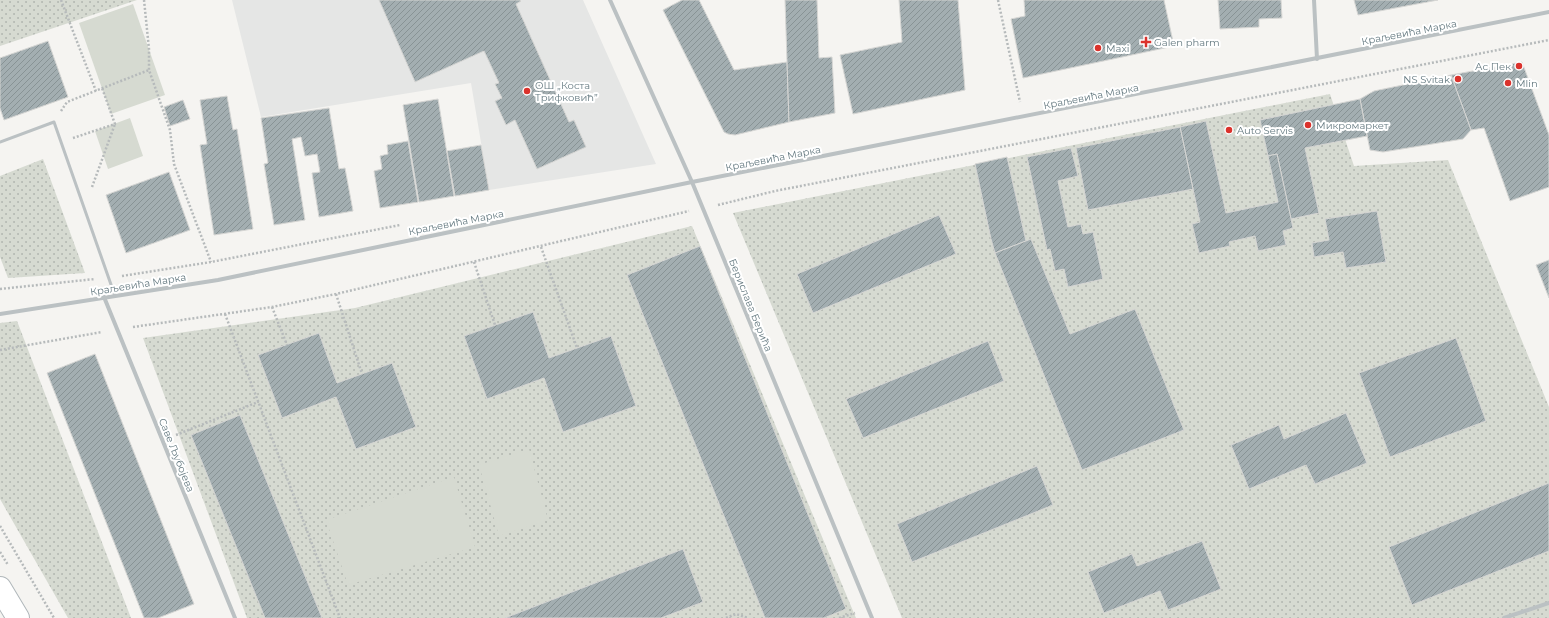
<svg xmlns="http://www.w3.org/2000/svg" width="1549" height="618" font-family="Montserrat,sans-serif">
	<defs>
		<pattern id="grass-dots" width="8" height="8" patternUnits="userSpaceOnUse"><rect width="8" height="8" fill="#d6dad1"/><path d="M2 2h.1M6 6h.1" fill="none" stroke="#b1b6af" stroke-width="1.8" stroke-linecap="round"/></pattern>
		<pattern id="building-hatch" width="6" height="6" patternUnits="userSpaceOnUse"><rect width="6" height="6" fill="#a3aeb1"/><path d="M-1 1l2-2M0 6l6-6M5 7l2-2" fill="none" stroke="#889395"/></pattern>
	</defs>
	<rect width="100%" height="100%" fill="#f5f4f1"/>
	<path fill="#e5e6e5" d="M232,0H583L656,164L489,190L471,83L261,117Z"/>
	<g fill="url(#grass-dots)">
		<path d="M0,0H137L0,46Z"/>
		<path d="M1330,94L1354,166L1448,160L1549,407V618H902L733,213Z"/>
		<path d="M43,159L85,273L8,278L0,257V176Z"/>
		<path d="M692,226L856,618H247L143,338L355,308Z"/>
		<path d="M17,321L131,618H68L0,499V323Z"/>
	</g>
	<g fill="#d6dad1">
		<path d="M133,4L165,95L111,114L79,23Z"/>
		<path d="M130,118L143,156L108,169L95,131Z"/>
		<path d="M529,449L548,520L499,536L479,465Z"/>
		<path d="M454,477L475,547L348,585L326,520Z"/>
	</g>
	<g fill="url(#building-hatch)" stroke="#d6d6d4">
		<path d="M379,0H520L521,1L516,4L569,122L574,120L586,147L537,169L515,120L506,125L495,101L502,98L495,84L499,83L484,51L415,82Z"/>
		<path d="M682,0H699L734,70L787,62L789,122L735,135L728,134L724,132L663,10Z"/>
		<path d="M785,0H817L819,58L832,57L835,113L789,122Z"/>
		<path d="M899,0H958L965,90L853,114L840,55L902,42Z"/>
		<path d="M1024,0H1164L1174,46L1023,78L1011,19L1025,16Z"/>
		<path d="M1218,0H1281L1282,18L1259,19V27L1220,29Z"/>
		<path d="M1354,0H1438L1358,15Z"/>
		<path d="M48,41L68,97L4,120L0,108V58Z"/>
		<path d="M1522,62L1549,135V187L1510,201L1484,128L1471,130L1451,75Z"/>
		<path d="M1451,75L1471,130L1463,139L1383,152L1370,150L1360,99L1374,91Z"/>
		<path d="M227,96L233,130L237,129L253,229L214,235L200,145L207,144L200,100Z"/>
		<path d="M438,99L454,196L419,202L403,105Z"/>
		<path d="M1360,99L1367,136L1305,148L1319,213L1291,219L1277,154L1268,156L1260,120Z"/>
		<path d="M183,100L190,119L170,126L164,107Z"/>
		<path d="M329,108L339,169L345,168L353,211L319,217L312,173L320,172L317,154L305,156L301,137L292,139L305,220L274,225L264,164L268,163L261,118Z"/>
		<path d="M1206,121L1226,213L1278,202L1268,156L1277,154L1293,228L1283,231L1286,245L1258,251L1255,236L1229,242L1230,246L1199,253L1192,224L1200,222L1180,127Z"/>
		<path d="M1180,127L1193,189L1088,210L1076,148Z"/>
		<path d="M408,141L418,202L380,208L374,171L382,169L380,156L388,154L387,145Z"/>
		<path d="M481,145L489,190L455,196L447,151Z"/>
		<path d="M1071,148L1078,176L1058,181L1068,227L1081,224L1083,234L1093,232L1103,279L1068,287L1064,269L1055,271L1050,249L1047,250L1027,157Z"/>
		<path d="M1007,157L1026,241L995,253L991,239L975,164Z"/>
		<path d="M169,172L190,230L126,253L106,195Z"/>
		<path d="M1377,211L1386,262L1346,268L1343,252L1314,257L1312,243L1329,240L1325,219Z"/>
		<path d="M939,215L956,254L813,313L797,274Z"/>
		<path d="M1031,239L1070,334L1135,309L1184,430L1082,470L995,253Z"/>
		<path d="M700,246L846,609L824,618H765L627,275Z"/>
		<path d="M1549,260V298L1536,265Z"/>
		<path d="M533,312L549,358L611,336L636,406L563,432L544,378L487,399L464,336Z"/>
		<path d="M319,333L337,383L392,363L416,427L356,449L336,397L282,418L258,355Z"/>
		<path d="M1456,338L1486,421L1390,457L1359,373Z"/>
		<path d="M988,341L1004,381L863,438L846,399Z"/>
		<path d="M95,354L194,604L158,618H144L47,373Z"/>
		<path d="M1346,413L1367,463L1315,484L1306,465L1249,489L1231,445L1279,425L1284,439Z"/>
		<path d="M240,415L322,618H265L191,435Z"/>
		<path d="M1037,466L1053,505L912,562L897,524Z"/>
		<path d="M1549,483V551L1412,605L1389,547Z"/>
		<path d="M1202,541L1221,589L1168,610L1160,591L1104,613L1088,572L1132,554L1137,566Z"/>
		<path d="M683,549L703,602L661,618H505Z"/>
	</g>
	<g fill="none" stroke-linecap="round" stroke-linejoin="round">
		<g stroke="#b0b7ba" stroke-width="24">
			<path id="secondary" d="M0,588L18,618"/>
		</g>
		<g stroke="#b6babb" stroke-width="2.5" stroke-dasharray="2 2" stroke-linecap="butt">
			<path d="M61,0L96,91"/>
			<path d="M144,0L149,49V70L170,130L174,164L211,262"/>
			<path d="M998,0L1020,102"/>
			<path d="M61,111L67,102L149,70"/>
			<path d="M73,138L115,124L102,88"/>
			<path d="M92,187L115,124"/>
			<path d="M718,205L775,191L1549,40"/>
			<path d="M541,247L577,348"/>
			<path d="M474,262L495,325"/>
			<path d="M122,276L211,262L400,225"/>
			<path d="M0,289L95,279"/>
			<path d="M336,294L362,374"/>
			<path d="M272,307L287,345"/>
			<path d="M225,314L340,618"/>
			<path d="M133,327L272,307L336,294L689,211"/>
			<path d="M0,350L102,332"/>
			<path d="M176,435L258,402"/>
			<path d="M0,526L54,618"/>
			<path d="M0,552L8,565"/>
			<path d="M726,618L736,614L748,618"/>
			<path d="M839,618L855,613"/>
		</g>
		<path stroke="#bbc1c3" stroke-width="3" d="M0,142L54,122L115,296"/>
		<g stroke="#bbc1c3" stroke-width="4">
			<path d="M610,0L692,182L872,618"/>
			<path d="M1314,0L1317,59"/>
			<path d="M104,297L235,618"/>
			<path d="M0,314L218,280L692,182L1549,12"/>
			<path d="M1504,618L1549,603"/>
		</g>
		<use href="#secondary" stroke="#fff" stroke-width="22"/>
	</g>
	<g fill="#db322c" stroke="#fff" stroke-width="1.5">
		<path d="M1144 36h4v4h4v4h-4v4h-4v-4h-4v-4h4z"/>
		<circle cx="1098" cy="48" r="4"/>
		<circle cx="1519" cy="66" r="4"/>
		<circle cx="1458" cy="79" r="4"/>
		<circle cx="1508" cy="83" r="4"/>
		<circle cx="527" cy="91" r="4"/>
		<circle cx="1308" cy="125" r="4"/>
		<circle cx="1229" cy="130" r="4"/>
	</g>
	<g text-anchor="middle" stroke-width="4" stroke-linejoin="round" paint-order="stroke">
		<g font-size="10" fill="#657a81" stroke="#fff">
			<text transform="translate(1409 32) rotate(-11)" y="4">Краљевића Марка</text>
			<text transform="translate(1091 96) rotate(-11)" y="4">Краљевића Марка</text>
			<text transform="translate(773 158) rotate(-11)" y="4">Краљевића Марка</text>
			<text transform="translate(456 222) rotate(-11)" y="4">Краљевића Марка</text>
			<text transform="translate(138 284) rotate(-9)" y="4">Краљевића Марка</text>
			<text transform="translate(751 305) rotate(68)" y="4">Берислава Берића</text>
			<text transform="translate(177 455) rotate(68)" y="4">Саве Љубојева</text>
		</g>
		<g font-size="10" fill="#657a81" stroke="#fff" text-anchor="start">
			<text x="1154" y="46">Galen pharm</text>
			<text x="1106" y="52">Maxi</text>
			<text x="1511" y="70" text-anchor="end">Ас Пек</text>
			<text x="1450" y="83" text-anchor="end">NS Svitak</text>
			<text x="1516" y="87">Mlin</text>
			<text x="535" y="89">ОШ „Коста<tspan x="535" dy="12">Трифковић”</tspan></text>
			<text x="1316" y="129">Микромаркет</text>
			<text x="1237" y="134">Auto Servis</text>
		</g>
	</g>
</svg>
